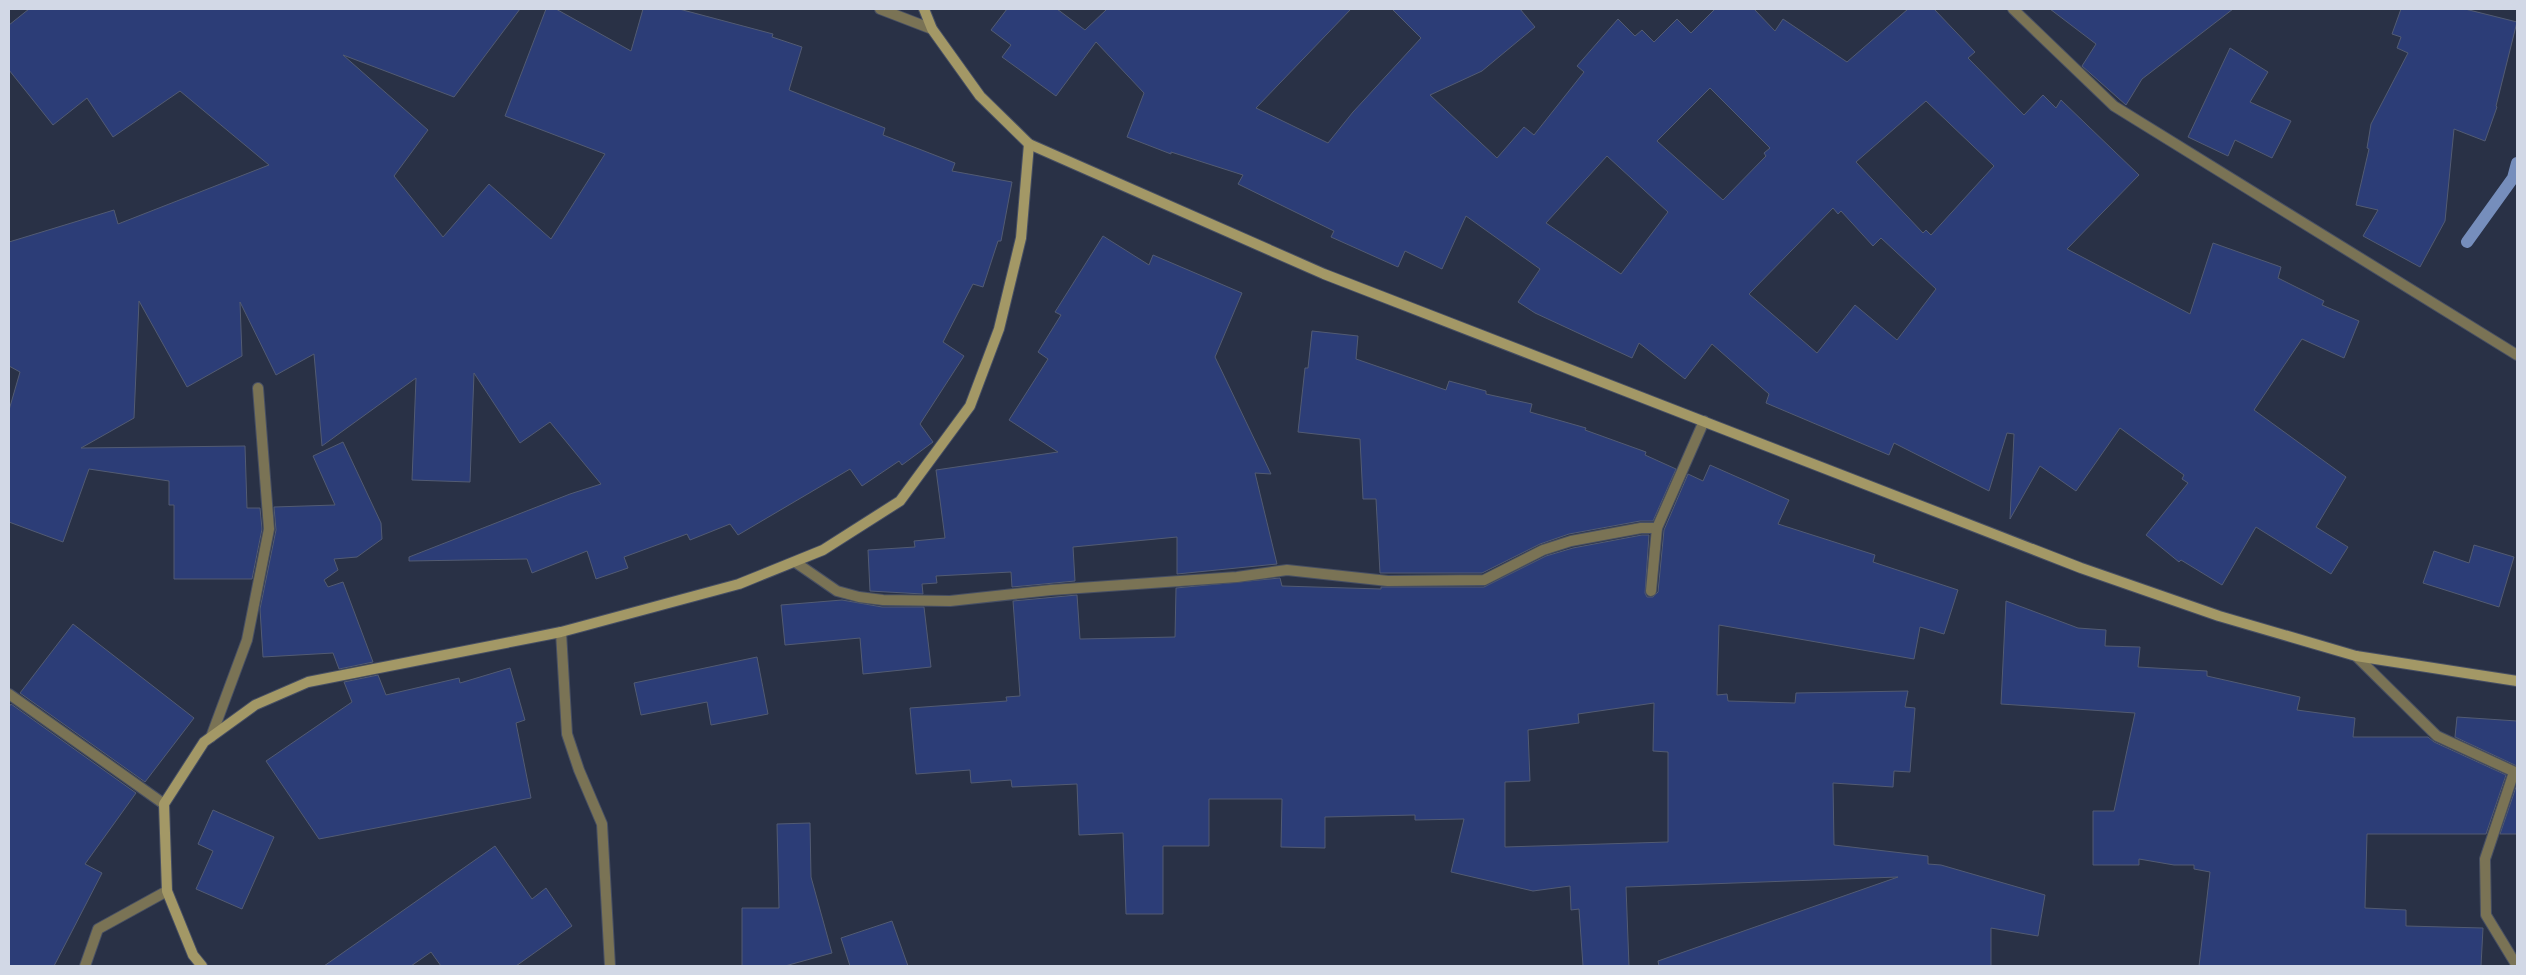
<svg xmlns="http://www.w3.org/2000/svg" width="2526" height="975" font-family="'DM Sans',sans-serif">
	<rect width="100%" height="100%" fill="#293146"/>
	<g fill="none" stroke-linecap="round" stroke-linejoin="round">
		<path stroke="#768ebc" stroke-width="12" d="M2467,242L2513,178L2517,163"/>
	</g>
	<g fill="#2c3d77" stroke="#525b73" fill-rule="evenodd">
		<path d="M29,9H520L454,97L343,55L428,130L394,176L443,237L489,184L551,239L605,154L505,116L546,9H556L631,51L643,9H679L773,34L772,37L802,47L789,90L885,128L883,135L955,163L952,171L1012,182L1001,241H998L983,287L973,284L943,342L964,356L920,424L933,442L902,465L899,461L862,486L850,469L738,535L730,524L690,540L687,534L624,557L628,568L596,579L587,551L532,573L527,559L409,561V557L570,494L601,484L550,422L520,443L474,373L470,482L412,480L416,378L322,446L314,354L276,375L240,302L242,356L187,387L139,301L134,418L81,448L245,446L247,508H260L262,529L252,579H174V505H169V481L89,469L63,542L9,522V410L20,372L9,366V242L114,210L118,224L269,165L180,91L113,137L87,98L53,125L9,70V25Z"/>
		<path d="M1007,9H1057L1085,30L1107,9H1351L1256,108L1328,143L1353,112L1421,38L1392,9H1520L1535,27L1482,71L1430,95L1497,158L1524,127L1534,135L1584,72L1577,66L1618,19L1635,36L1642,30L1654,42L1677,19L1691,33L1715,9H1754L1775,31L1783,19L1847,62L1908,9H1934L1975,52L1968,58L2024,115L2043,95L2056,108L2061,100L2139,175L2067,249L2190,314L2213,243L2281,267L2278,278L2324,301L2322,305L2359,321L2344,358L2302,339L2254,410L2346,477L2316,527L2348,547L2331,574L2256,527L2222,585L2181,560L2179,562L2146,535L2188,483L2182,479L2184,475L2120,428L2076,491L2040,466L2010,519L2014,434L2007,433L1989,491L1894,443L1889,455L1766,403L1769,394L1712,344L1685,379L1639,343L1632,358L1535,313L1518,302L1540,269L1466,216L1442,269L1405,251L1398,267L1331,237L1334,231L1238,184L1243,175L1171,152V154L1127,137L1144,93L1096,42L1056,96L1002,57L1011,45L991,30ZM1710,88L1770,148L1764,153L1766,156L1723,200L1657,141ZM1926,101L1994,166L1931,235L1926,230L1923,233L1856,162ZM1607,156L1668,212L1621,274L1546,223ZM1833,208L1838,214L1841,211L1873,246L1881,238L1936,289L1897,340L1855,305L1817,353L1749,294Z"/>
		<path d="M2050,9H2233L2142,79L2126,105L2082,66L2096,44Z"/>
		<path d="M2401,9H2465L2517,22L2496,106L2497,107L2485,141L2454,129L2445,221L2420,267L2363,236L2378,210L2356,205L2369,149L2367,148L2371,124L2408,53L2397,48L2401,37L2392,34Z"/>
		<path d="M2230,48L2268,72L2250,102L2291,121L2272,158L2235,140L2228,156L2188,137Z"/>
		<path d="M1103,236L1149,265L1153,255L1242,293L1215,357L1271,474L1255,473L1277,564L1177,574V537L1073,547L1075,581L1012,587L1011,572L936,576L937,583L922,584L923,594L870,591L868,550L915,547L914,541L945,538L936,470L1058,452L1009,420L1048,359L1038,352L1061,315L1055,312Z"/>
		<path d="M1312,331L1358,336L1356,359L1446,390L1449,381L1486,391V394L1532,404L1530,412L1586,428L1585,430L1646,452L1645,455L1676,469L1653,521H1640L1569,534L1540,544L1482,573H1380L1376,499H1363L1360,439L1298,432L1305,368H1308Z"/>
		<path d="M343,442L381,523L382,539L357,557L334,559L338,570L324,580L328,587L343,582L373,662L339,669L333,653L263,657L260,609L276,530L274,507L335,505L313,456Z"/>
		<path d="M1710,465L1789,500L1778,524L1875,555L1873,562L1958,590L1944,634L1920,627L1914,659L1719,625L1717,695L1727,694L1728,701L1795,703L1796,693L1908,691L1905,707L1915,708L1910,772L1894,771L1893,787L1833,783L1834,845L1928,856V864L1941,865L2045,895L2038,936L1991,928V966H1659L1658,961L1898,877L1626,887L1629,966H1583L1579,909L1571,910L1570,886L1533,891L1451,872L1464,819L1415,820V815L1325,817V848L1281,847L1282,799H1209V846H1163V914H1126L1123,833L1079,835L1077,784L1012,787L1011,780L971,783L970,770L916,774L910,708L1007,701L1006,697L1020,696L1013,601L1077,595L1080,639L1175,637L1176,588L1280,578L1282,586L1381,589V587H1484L1546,556L1573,548L1642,535H1649L1645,593L1647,597H1653L1658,592L1664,530L1688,474L1703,481ZM1654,703L1653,751L1668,752V842L1505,847V782L1530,781L1528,730L1579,723L1578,714Z"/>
		<path d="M2474,545L2514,557L2499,607L2423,583L2434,551L2469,563Z"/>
		<path d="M842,600L882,607H924L931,667L863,674L860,638L785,645L781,605Z"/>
		<path d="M2006,601L2078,628L2106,630L2105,646L2140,647L2138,667L2207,671V676L2300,697L2297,710L2355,718L2353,737H2428L2434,742L2506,775L2486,834H2367L2365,908L2406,910V926L2483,928L2481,966H2199L2210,872L2194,869V865H2174L2139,859V865H2093V811H2114L2135,713L2001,704Z"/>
		<path d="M73,624L194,718L145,782L20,693Z"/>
		<path d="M757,657L768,714L711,725L707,702L641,715L634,683Z"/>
		<path d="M510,668L525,720L516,723L531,798L319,839L266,761L352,702L344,682L378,675L386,695L459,678L460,683Z"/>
		<path d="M11,704L136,793L85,864L102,873L54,966H9V707Z"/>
		<path d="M2457,717L2517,721V766L2455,737Z"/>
		<path d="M2517,784V834H2500Z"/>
		<path d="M213,810L274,837L242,909L196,889L213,851L198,844Z"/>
		<path d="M810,823L811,877L832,953L785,966H742V908H779L777,824Z"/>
		<path d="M495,846L532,899L546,888L572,926L516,966H441L431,952L411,966H324Z"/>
		<path d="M892,921L908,966H850L841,938Z"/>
	</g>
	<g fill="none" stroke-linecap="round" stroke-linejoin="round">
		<g stroke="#474f63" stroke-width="12">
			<g id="street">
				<path d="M880,9L932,29"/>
				<path d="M2013,9L2114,106L2517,355"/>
				<path d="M795,562L837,591L859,597L883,600L950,601L1051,590L1237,577L1287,570L1388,581L1484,580L1543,550L1571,541L1641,528H1657"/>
				<path d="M1651,591L1657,528L1704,421"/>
				<path d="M561,632L567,734L579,770L602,824L610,966"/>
				<path d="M2356,656L2437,736L2517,773"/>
				<path d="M9,694L164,804"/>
				<path d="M211,737L247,640L269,529L258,388"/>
				<path d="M2514,772L2485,859L2486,915L2517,966"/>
				<path d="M85,966L98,929L167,891"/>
			</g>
		</g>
		<g stroke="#474f63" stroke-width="12">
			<g id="secondary">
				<path d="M924,9L932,29L980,96L1029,144L1324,274L2081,568L2219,616L2356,656L2517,681"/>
				<path d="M202,966L193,955L167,891L164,804L204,742L255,705L308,682L561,632L739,584L823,550L900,501L970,406L999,329L1021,238L1029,144"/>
			</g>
		</g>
		<use href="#street" stroke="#7a7355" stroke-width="10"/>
		<use href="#secondary" stroke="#a39866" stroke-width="10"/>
	</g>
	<rect width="2526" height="975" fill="none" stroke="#d2d8e6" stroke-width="20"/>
</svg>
